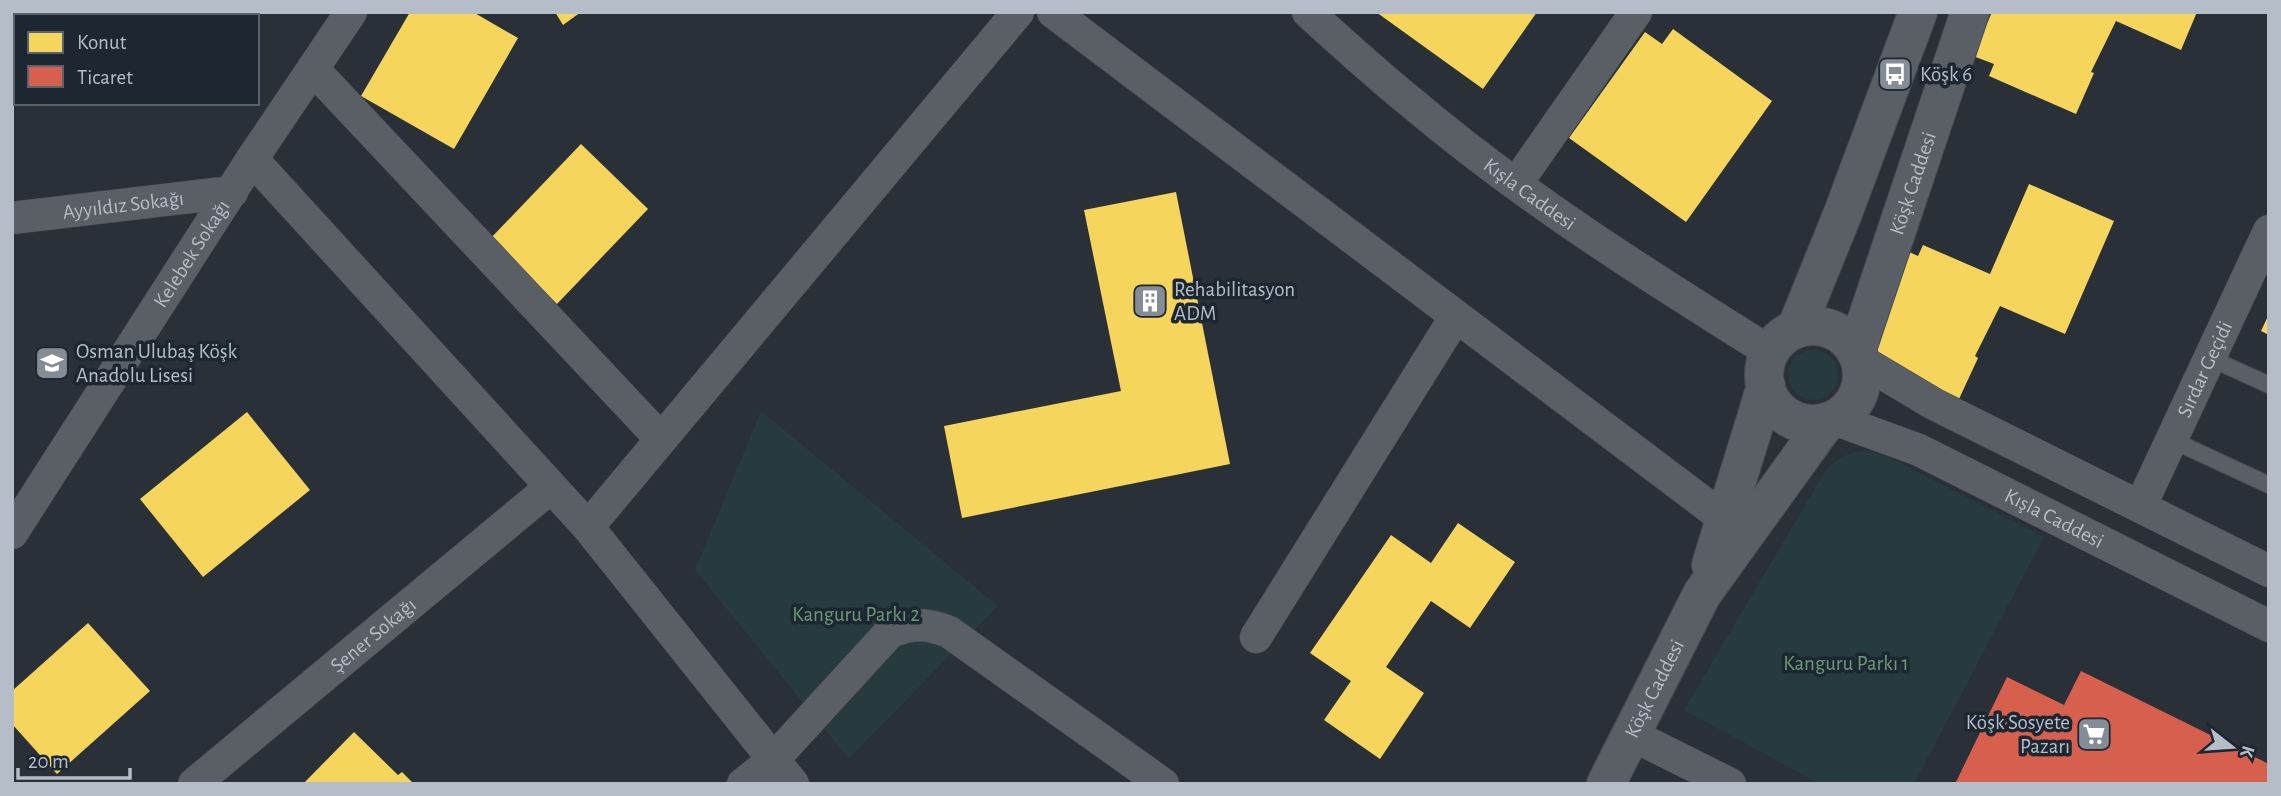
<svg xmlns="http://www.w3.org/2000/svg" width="2281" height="796" font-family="'Alegreya Sans',sans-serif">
	<rect width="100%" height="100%" fill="#2a3037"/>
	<g fill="#273a3d">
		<circle cx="1813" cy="375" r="25"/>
		<path d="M761,411L998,606L849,759L695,570Z"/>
		<path d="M1865,450L1887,456L2044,537L1914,784H1820L1684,710L1827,468C1839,457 1849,453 1865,450Z"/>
	</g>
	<g fill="#f6d55c">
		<path d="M410,12H473L518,38L454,149L361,96Z"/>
		<path d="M555,12H581L563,25Z"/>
		<path d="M1376,12H1537L1483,89Z"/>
		<path d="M1992,12H2197L2181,50L2116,21L2091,72L2094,73L2076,114L1989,76L1994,64L1973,56Z"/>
		<path d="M1673,29L1772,101L1686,222L1569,138L1645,32L1662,44Z"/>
		<path d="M581,144L648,209L557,304L490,239Z"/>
		<path d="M2029,184L2114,221L2065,334L2000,306L1975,356L1978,358L1959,399L1873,360L1877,349L1857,340L1898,247L1918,256L1923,245L1990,274Z"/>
		<path d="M1176,192L1230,464L962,518L944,426L1121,391L1084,210Z"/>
		<path d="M2269,314V335L2261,331Z"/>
		<path d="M247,412L310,490L203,577L140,499Z"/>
		<path d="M1458,523L1515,562L1470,628L1431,601L1386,667L1424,693L1380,759L1324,720L1351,681L1310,653L1391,535L1431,563Z"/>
		<path d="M88,623L150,691L57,774L12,724V691Z"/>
		<path d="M354,732L398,775L402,772L414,784H303Z"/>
	</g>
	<path fill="#d6604d" d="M2081,671L2269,764V784H1955L2007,677L2064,705Z"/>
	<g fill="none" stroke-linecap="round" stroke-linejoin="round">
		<g stroke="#484c52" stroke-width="18">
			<g id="service">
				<path d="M2210,358L2269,385"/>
				<path d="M2172,440L2269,485"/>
			</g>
		</g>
		<g stroke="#484c52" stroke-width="33">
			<g id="minor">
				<path d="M1053,12L1725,519"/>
				<path id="s1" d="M1308,12C1342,43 1376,74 1412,103C1523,197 1647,275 1770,352"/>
				<path d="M313,69L661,439"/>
				<path d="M252,159L588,527L793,784"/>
				<path d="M1516,184L1636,12"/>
				<path id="s2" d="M12,218L232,192"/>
				<path d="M1860,360L1934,404L2269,571"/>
				<path id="s3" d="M1834,419L1919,450L2269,626"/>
				<path id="s4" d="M2141,505L2269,231"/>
				<path d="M588,527L1018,12"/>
				<path id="s5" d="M12,533L252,159L351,12"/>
				<path d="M1256,637L1456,316"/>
				<path d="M1632,735L1730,784"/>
				<path id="s6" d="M194,784L551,487"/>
				<path d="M743,784L772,761L890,632C912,623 927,623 949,632L1163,784"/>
			</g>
		</g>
		<g stroke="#484c52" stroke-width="40">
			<g id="tertiary">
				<circle cx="1813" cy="375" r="49"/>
				<path d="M1796,329L1843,213L1918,12"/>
				<path id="s7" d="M1856,352L1970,12"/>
				<path d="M1711,565L1766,386"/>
				<path id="s8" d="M1606,784L1702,594L1826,422"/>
			</g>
		</g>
		<use href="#service" stroke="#5a5e65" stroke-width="16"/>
		<use href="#minor" stroke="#5a5e65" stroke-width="32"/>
		<use href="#tertiary" stroke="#5a5e65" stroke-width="38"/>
	</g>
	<defs>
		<g id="bus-square" transform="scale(1.75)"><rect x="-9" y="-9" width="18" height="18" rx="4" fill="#848c95" stroke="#1d2732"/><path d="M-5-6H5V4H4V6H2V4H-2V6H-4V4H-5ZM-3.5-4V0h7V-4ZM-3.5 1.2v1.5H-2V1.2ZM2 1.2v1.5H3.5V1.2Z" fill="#fff"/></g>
		<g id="building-square" transform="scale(1.75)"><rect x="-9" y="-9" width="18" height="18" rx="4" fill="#848c95" stroke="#1d2732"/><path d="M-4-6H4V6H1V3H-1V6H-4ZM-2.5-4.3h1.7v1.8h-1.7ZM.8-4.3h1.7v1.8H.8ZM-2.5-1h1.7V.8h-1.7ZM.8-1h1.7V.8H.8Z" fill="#fff"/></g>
		<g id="school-square" transform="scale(1.75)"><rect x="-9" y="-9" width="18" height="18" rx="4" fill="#848c95" stroke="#1d2732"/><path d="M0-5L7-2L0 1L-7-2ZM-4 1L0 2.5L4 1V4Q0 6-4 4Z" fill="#fff"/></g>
		<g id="supermarket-square" transform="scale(1.75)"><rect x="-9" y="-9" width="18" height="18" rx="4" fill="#848c95" stroke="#1d2732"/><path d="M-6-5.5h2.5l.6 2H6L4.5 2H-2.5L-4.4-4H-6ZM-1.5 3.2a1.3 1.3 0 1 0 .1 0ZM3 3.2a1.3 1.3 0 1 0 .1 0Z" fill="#fff"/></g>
	</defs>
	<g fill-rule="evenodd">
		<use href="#bus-square" x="1895" y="74"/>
		<use href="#building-square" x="1150" y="301"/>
		<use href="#school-square" x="52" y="363"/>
		<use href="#supermarket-square" x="2094" y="734"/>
	</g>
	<g text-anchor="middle" stroke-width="7" stroke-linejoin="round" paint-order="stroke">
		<g font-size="21" fill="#b4bdc8" stroke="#1d2732" text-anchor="start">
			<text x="1920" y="81">Köşk 6</text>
			<text x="1174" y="296">Rehabilitasyon<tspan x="1174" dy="24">ADM</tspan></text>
			<text x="76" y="358">Osman Ulubaş Köşk<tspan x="76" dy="24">Anadolu Lisesi</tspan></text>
			<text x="2070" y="729" text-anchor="end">Köşk Sosyete<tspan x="2070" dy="24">Pazarı</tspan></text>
		</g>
		<g font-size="21" fill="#b4bdc8" stroke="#1d2732">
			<text dy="7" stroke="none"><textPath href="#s7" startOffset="178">Köşk Caddesi</textPath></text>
			<text dy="7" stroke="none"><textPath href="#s1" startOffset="287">Kışla Caddesi</textPath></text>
			<text dy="7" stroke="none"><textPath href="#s2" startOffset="112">Ayyıldız Sokağı</textPath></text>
			<text dy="7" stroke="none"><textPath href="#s5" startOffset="332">Kelebek Sokağı</textPath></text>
			<text dy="7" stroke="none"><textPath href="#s4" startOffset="150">Sırdar Geçidi</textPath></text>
			<text dy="7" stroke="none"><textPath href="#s3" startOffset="242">Kışla Caddesi</textPath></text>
			<text dy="7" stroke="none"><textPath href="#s6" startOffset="233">Şener Sokağı</textPath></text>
			<text dy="7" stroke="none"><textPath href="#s8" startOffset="107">Köşk Caddesi</textPath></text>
		</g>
		<g font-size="21" fill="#6c9974" stroke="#1d2732">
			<text x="856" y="621">Kanguru Parkı 2</text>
			<text x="1846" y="670">Kanguru Parkı 1</text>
		</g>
	</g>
	<rect width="2281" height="796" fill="none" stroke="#b4bdc8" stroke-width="28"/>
	<rect x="14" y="14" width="245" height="91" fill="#1d2732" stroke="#59636e" stroke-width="2"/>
	<rect x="28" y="32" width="35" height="21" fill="#f6d55c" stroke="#59636e" stroke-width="2"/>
	<text x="77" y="49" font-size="21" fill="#b4bdc8">Konut</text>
	<rect x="28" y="66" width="35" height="21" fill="#d6604d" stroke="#59636e" stroke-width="2"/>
	<text x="77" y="84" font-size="21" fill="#b4bdc8">Ticaret</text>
	<g transform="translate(2232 747) rotate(107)" stroke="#1d2732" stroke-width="5" paint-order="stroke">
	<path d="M0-5L12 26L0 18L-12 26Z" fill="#b4bdc8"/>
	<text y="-10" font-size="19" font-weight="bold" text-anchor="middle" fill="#b4bdc8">K</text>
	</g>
	<path d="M18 768v10h112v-10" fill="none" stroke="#b4bdc8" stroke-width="3.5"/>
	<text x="28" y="768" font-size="21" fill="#b4bdc8" stroke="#1d2732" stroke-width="5" paint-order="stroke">20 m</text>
</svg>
